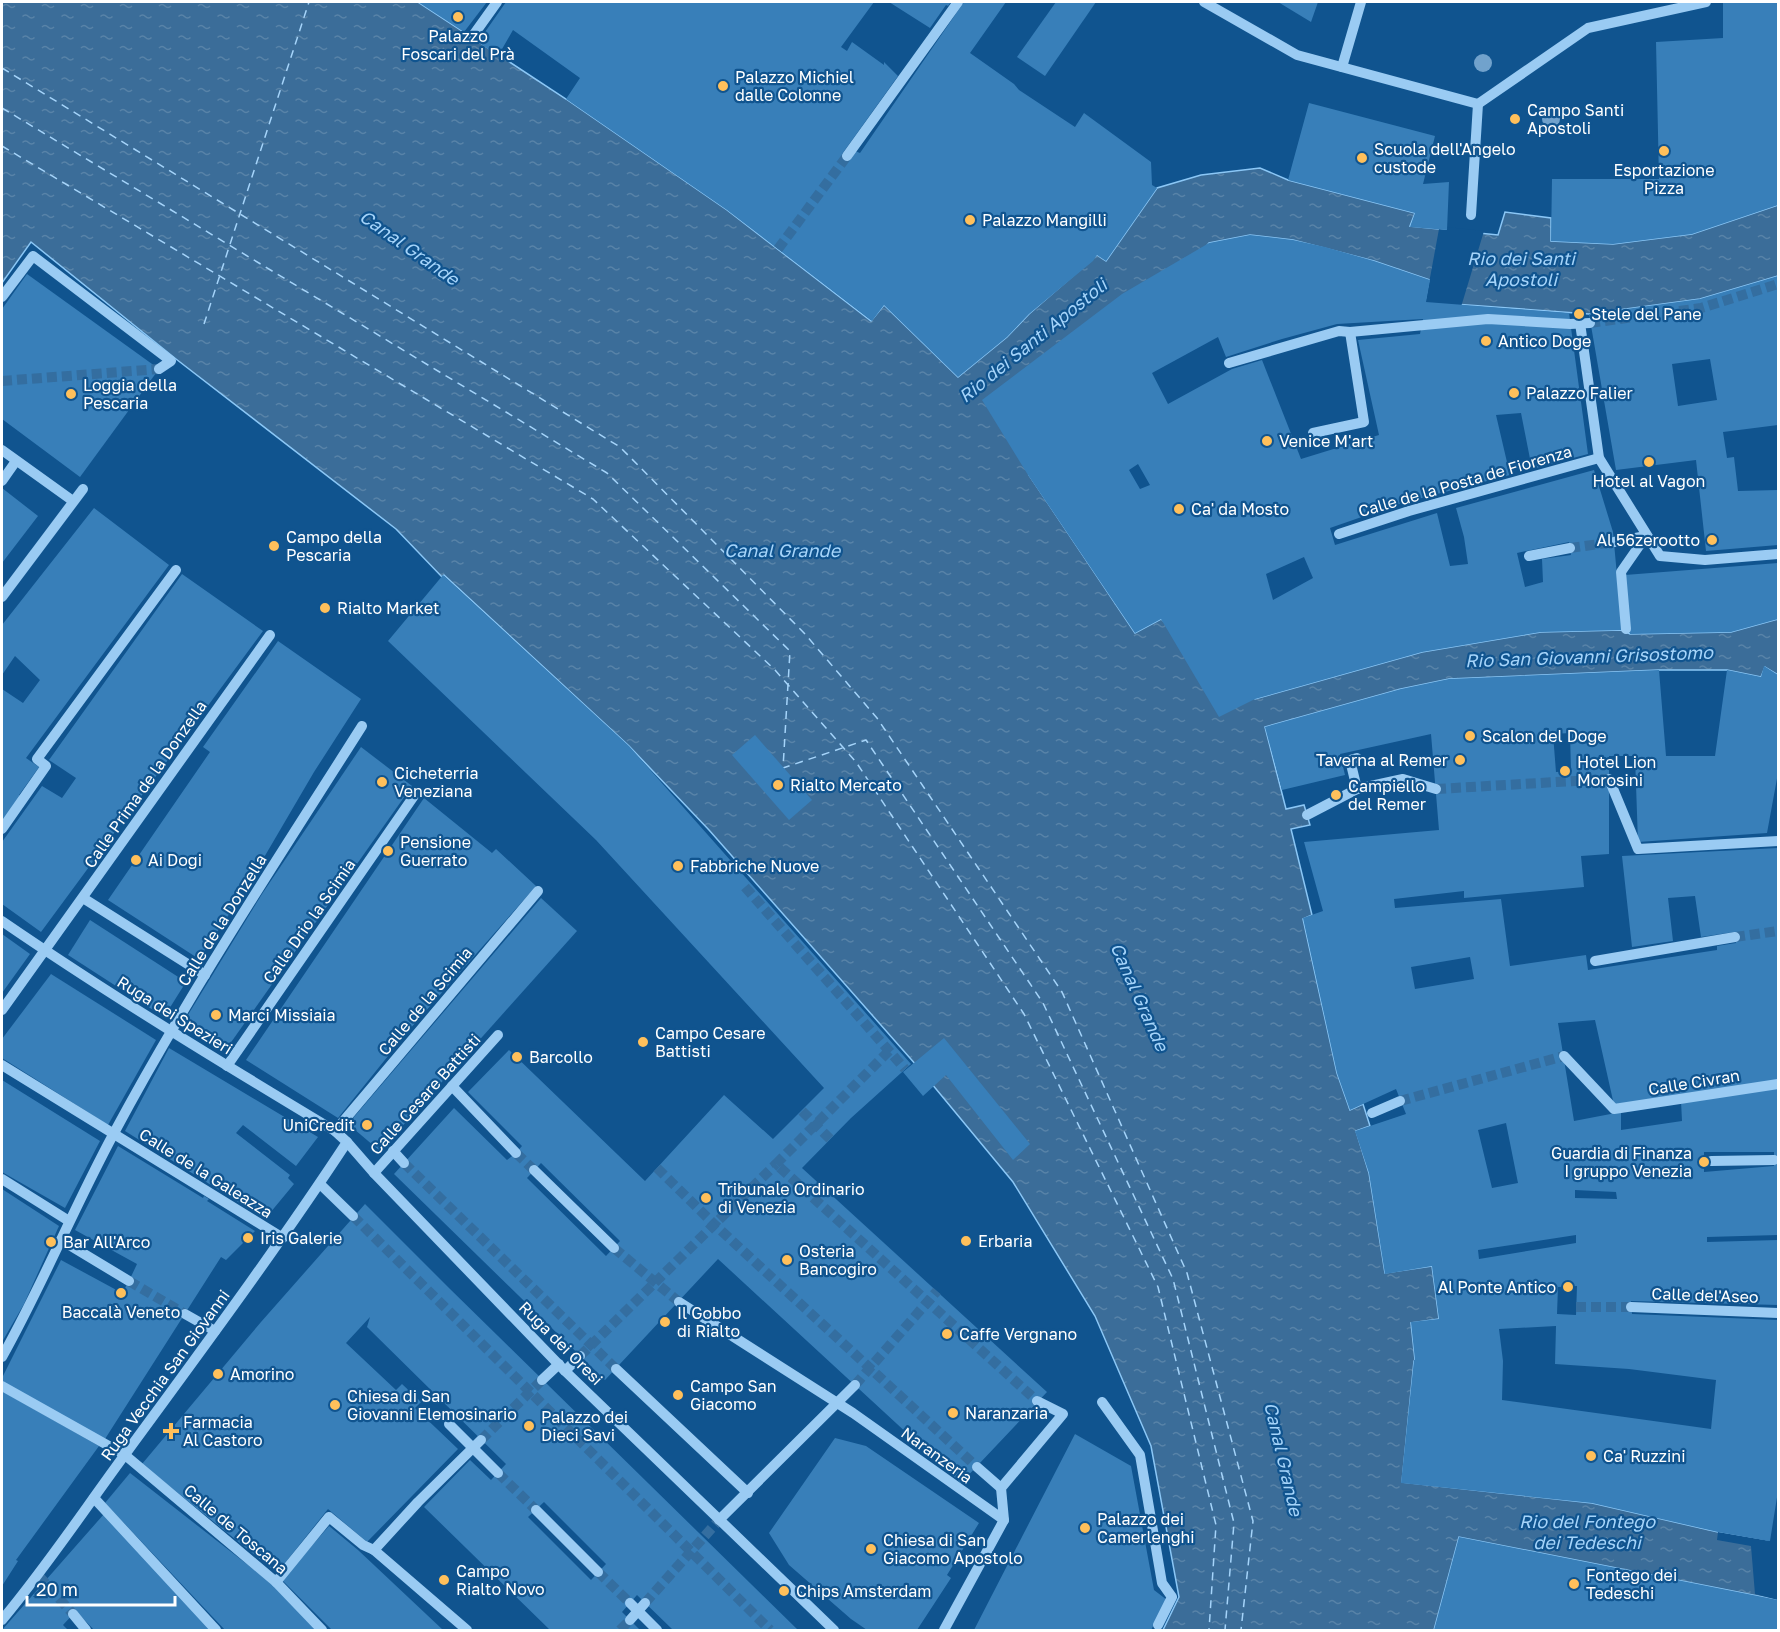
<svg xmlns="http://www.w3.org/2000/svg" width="1780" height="1632" font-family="'Golos Text',sans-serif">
	<defs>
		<pattern id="water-ripples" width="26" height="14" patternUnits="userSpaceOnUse" patternTransform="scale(1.5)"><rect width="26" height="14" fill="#3b6d99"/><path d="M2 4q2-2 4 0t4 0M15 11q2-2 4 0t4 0" fill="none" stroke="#5883a8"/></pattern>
	</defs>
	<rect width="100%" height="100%" fill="#10548f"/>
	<path fill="url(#water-ripples)" stroke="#8bc7f6" stroke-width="1.5" d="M2,2H418L566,99L727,210L871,321L884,305L958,377L1007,337L1029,314L1097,255L1106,261L1157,188L1201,175L1260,168L1288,180L1415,213L1410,226L1498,235L1505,212L1551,218V241L1613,244L1692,234L1778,205V276L1700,299L1589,314L1426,302L1430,280L1374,261L1293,240L1250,235L1209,243L1029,475L1135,633L1161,619L1255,699L1422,652L1541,632L1622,630L1630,634L1731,632L1778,619V675L1765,667L1761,677L1727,670H1659L1449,679L1401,689L1265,727L1286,809L1304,805L1310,825L1291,829L1312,915L1303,919L1337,1073L1350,1110L1363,1104L1370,1126L1356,1131L1369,1173L1385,1273L1432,1266L1439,1319L1411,1323L1415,1360L1414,1361L1402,1482L1592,1503L1718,1532L1778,1543V1600L1459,1537L1434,1630H1163L1179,1597L1151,1446L1095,1316L1013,1182L917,1066L709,830L629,746L444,575L442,577L396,529L176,359L31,242L2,283Z"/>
	<g fill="#10548f">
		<path d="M1447,227L1484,231L1461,307L1425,305L1439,229L1447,230Z"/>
		<path d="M1718,1532L1770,1541L1771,1538L1778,1540V1600L1755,1594L1751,1546L1717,1540Z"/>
	</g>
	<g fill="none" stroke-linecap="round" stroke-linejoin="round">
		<g stroke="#a5d4fa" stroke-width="1.5" stroke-dasharray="8 6" stroke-linecap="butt">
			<path d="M2,68L620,447L805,634L877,718L1062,992L1187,1273L1253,1521L1241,1630"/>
			<path d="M2,108L607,473L790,651L783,768L866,740L1043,1003L1173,1279L1234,1523L1225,1630"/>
			<path d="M2,146L593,499L775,670L856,762L1024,1014L1158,1287L1216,1525L1209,1630"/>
			<path d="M204,324L309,2"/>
		</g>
	</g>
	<g fill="#387fb9" fill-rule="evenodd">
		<path d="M418,2H487L464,32Z"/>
		<path d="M506,2H874L841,47L847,51L852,42L884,65V62L898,76L842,154L855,151L860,153L964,2H1006L970,53L1014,84L1019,90L1075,127L1084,113L1151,162L1152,185L1157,188L1106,261L1097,255L1093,261L1029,314L1007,337L958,377L884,305L872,321L727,210L566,99L580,78L513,30L498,56L478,42Z"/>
		<path d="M889,2H951L948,6L946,5L930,28Z"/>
		<path d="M1056,2H1096L1045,76L1017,57Z"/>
		<path d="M1278,2H1318L1311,22Z"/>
		<path d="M1723,2H1778V205L1692,234L1613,244L1551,241L1552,179H1659L1656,42L1723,38Z"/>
		<path d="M1309,103L1435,136L1423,184L1449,182L1447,230L1410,227L1415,213L1288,180Z"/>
		<path d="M1250,235L1293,240L1325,247L1374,261L1430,280L1426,302L1569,313L1588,454L1532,469L1521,413L1496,415L1510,475L1399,504L1330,528L1335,545L1437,513L1450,566L1468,564L1464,537L1456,508L1594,470L1613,532L1622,630L1541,632L1422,652L1255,699L1219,717L1161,619L1135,633L1028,475L982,400L1122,294L1209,243ZM1423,319L1420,334L1358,340L1379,435L1301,459L1262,360L1232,369L1168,404L1152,373L1218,337L1226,357L1282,339L1337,324ZM1138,464L1150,485L1140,489L1129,470ZM1569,542L1571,555L1542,559L1543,582L1525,587L1517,553ZM1304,557L1313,578L1273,600L1266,574Z"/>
		<path d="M27,274L159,369L80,477L2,419V309Z"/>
		<path d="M1778,276V425L1723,432L1727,458L1734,457L1738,491L1778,490V545L1706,551L1696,460L1616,470L1589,314L1700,299ZM1710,359L1717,400L1678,406L1672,364Z"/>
		<path d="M2,488L38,516L2,563Z"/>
		<path d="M94,508L169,565L26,758L39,767L19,795L21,797L2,824V689L23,703L40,680L15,656L2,675V625Z"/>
		<path d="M1778,563V619L1731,632L1630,634L1625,575Z"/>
		<path d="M182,574L263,631L41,932L2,904V842L42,786L62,798L76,778L49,760Z"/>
		<path d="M443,575L629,746L911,1064L851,1118L802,1168L1047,1392L961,1483L718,1259L605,1380L394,1174L454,1108L507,1160L516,1153L522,1146L468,1092L509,1050L645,1181L724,1095L773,1139L824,1088L596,840L388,641ZM541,1163L620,1241L606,1256L527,1178Z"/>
		<path d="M278,641L361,699L314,772L242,895L199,959L108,900L210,752L203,747Z"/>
		<path d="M1764,666L1778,675V773L1767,833L1638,842L1635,756H1609V854L1581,856L1584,887L1464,898V891L1394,899L1395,908L1501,899L1510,966L1586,955L1588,970L1704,952L1717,950V946L1736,943L1734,932L1701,937L1695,896L1668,898L1673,941L1632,947L1622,856L1778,848V1080L1614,1105L1595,1020L1558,1023L1574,1121L1621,1112V1130L1682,1121L1681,1101L1778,1087V1235L1707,1237V1242L1778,1240V1305L1631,1301L1632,1314L1778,1320V1491L1770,1541L1718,1532L1592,1503L1401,1483L1414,1360H1415L1411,1322L1439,1319L1432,1266L1385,1274L1369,1173L1355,1131L1406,1114L1396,1089L1350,1110L1337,1073L1303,918L1323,911L1304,842L1439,830L1431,734L1340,754L1345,775L1282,790L1265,727L1401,689L1449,679L1659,670L1666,756H1715L1727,670L1761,677ZM1570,733L1571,771L1556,772L1553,734ZM1470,957L1474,979L1415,989L1411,967ZM1506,1123L1518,1183L1492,1188L1478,1130ZM1704,1152H1774V1166L1704,1172ZM1575,1190L1616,1192L1617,1199L1575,1198ZM1576,1235V1243L1479,1259L1478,1250ZM1577,1286L1576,1315L1557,1314L1558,1287ZM1556,1326L1555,1364L1629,1369L1716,1380L1711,1429L1502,1400L1503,1361L1499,1329Z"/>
		<path d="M755,735L812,800L789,820L732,755Z"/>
		<path d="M361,747L412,786L227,1048L183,1023L262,894Z"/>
		<path d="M424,798L492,853L496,849L536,886L409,1030L338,1118L246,1060Z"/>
		<path d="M541,898L577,931L380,1151L348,1124Z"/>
		<path d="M90,920L186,982L164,1017L68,955Z"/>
		<path d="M2,934L30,954L2,993Z"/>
		<path d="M51,974L156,1040L108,1125L2,1058V1039Z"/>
		<path d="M944,1038L1030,1144L1013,1160L946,1075L923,1096L903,1072Z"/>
		<path d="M169,1048L318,1137L296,1166L243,1125L236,1133L290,1175L288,1178L294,1184L265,1219L125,1131Z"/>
		<path d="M2,1080L100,1141L65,1208L2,1172Z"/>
		<path d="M118,1146L203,1198L204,1196L209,1199L207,1201L255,1231L226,1260L221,1257L105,1439L2,1383V1378L61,1260L122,1293L129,1281L137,1264L75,1230Z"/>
		<path d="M2,1189L59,1226L24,1304L2,1342Z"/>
		<path d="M365,1204L449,1288L798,1630H673L637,1595L622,1612L640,1630H550L424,1507L470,1460L491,1480L506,1464L367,1327L370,1317L346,1343L396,1390L402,1384L421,1402L415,1408L458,1449L367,1542L328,1509L277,1573L142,1464L261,1322ZM544,1502L606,1564L591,1580L528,1517Z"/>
		<path d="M2,1391L99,1446L16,1560L18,1561L2,1586Z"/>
		<path d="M1075,1434L1131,1466L1154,1590L1167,1600L1151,1630H974Z"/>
		<path d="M835,1438L866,1446L979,1523L947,1575L951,1578L917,1630H867L851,1619L789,1565L769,1533Z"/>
		<path d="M130,1473L271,1583L316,1630H225L105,1503Z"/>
		<path d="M104,1514L213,1630H94L76,1611L63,1625L68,1630H2Z"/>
		<path d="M329,1526L358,1550L443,1630H332L282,1580Z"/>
		<path d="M1459,1537L1778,1600V1630H1434Z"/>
	</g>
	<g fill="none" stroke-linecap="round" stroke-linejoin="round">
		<g stroke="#346ea0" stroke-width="10" stroke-dasharray="10 5" stroke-linecap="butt">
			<path d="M778,249L847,156"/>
			<path d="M1590,323L1701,308L1778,284"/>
			<path d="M2,381L159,369"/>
			<path d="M1570,548L1614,542"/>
			<path d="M1436,789L1609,779"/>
			<path d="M745,887L905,1069"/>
			<path d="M1735,937L1778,931"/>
			<path d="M889,1051L776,1164L1037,1401"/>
			<path d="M1400,1101L1564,1056"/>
			<path d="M802,1111L830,1139"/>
			<path d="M516,1153L534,1170"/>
			<path d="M404,1163L616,1369"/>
			<path d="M657,1168L715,1225L977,1467"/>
			<path d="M353,1216L770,1630"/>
			<path d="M614,1248L679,1302"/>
			<path d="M129,1281L185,1314"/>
			<path d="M1576,1307H1631"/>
			<path d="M580,1356L776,1164"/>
			<path d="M855,1385L937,1291"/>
			<path d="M481,1440L542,1380"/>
			<path d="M498,1473L536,1510"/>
			<path d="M598,1572L630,1603"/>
			<path d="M39,1576L73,1614"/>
			<path d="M645,1603L719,1520"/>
			<path d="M620,1630L630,1620"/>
		</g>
		<g stroke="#9acbf3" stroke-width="10">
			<path d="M1204,2L1297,55L1478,104L1471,215"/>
			<path d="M472,37L497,2"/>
			<path d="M1342,67L1361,2"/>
			<path d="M1478,104L1588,28L1706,2"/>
			<path d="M847,156L958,2"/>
			<path d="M2,297L33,256L171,361L159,369"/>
			<path d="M1580,323L1599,458L1660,556L1705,560L1778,554"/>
			<path d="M1229,363L1339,331L1350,332L1488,319L1570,324L1590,323"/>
			<path d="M1313,433L1364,422L1350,332"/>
			<path d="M2,450L73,501"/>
			<path d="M2,481L16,461"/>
			<path d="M1339,534L1409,511L1599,458"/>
			<path d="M1614,542L1646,536"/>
			<path d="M1529,556L1570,548"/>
			<path d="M2,597L83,489"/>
			<path d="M1626,629L1621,572L1646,536"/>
			<path d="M1357,758L1350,760L1357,789"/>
			<path d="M1609,779L1638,849L1778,841"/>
			<path d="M1307,815L1357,789L1403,779L1436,789"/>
			<path d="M2,829L46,766L37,759L176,570"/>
			<path d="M83,898L205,975"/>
			<path d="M2,921C110,995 222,1063 335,1131L347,1142C278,1247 203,1348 129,1449C86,1507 48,1565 2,1620"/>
			<path d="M1595,961L1735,937"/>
			<path d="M2,1010L270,635"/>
			<path d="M1564,1056L1614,1109L1778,1084"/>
			<path d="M2,1065L283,1238"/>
			<path d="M227,1066L416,793"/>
			<path d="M452,1086L516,1153"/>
			<path d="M1372,1113L1400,1101"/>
			<path d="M335,1131L538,891"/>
			<path d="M347,1142L374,1173L565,1371L834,1630"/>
			<path d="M393,1151L404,1163"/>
			<path d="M1711,1161L1774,1160"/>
			<path d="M534,1170L614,1248"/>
			<path d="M374,1173L498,1035"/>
			<path d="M2,1179L69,1221"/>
			<path d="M320,1184L353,1216"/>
			<path d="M61,1240L129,1281"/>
			<path d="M679,1302L853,1413L1004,1520"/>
			<path d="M1631,1307L1778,1313"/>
			<path d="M185,1314L215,1331"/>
			<path d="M2,1357C43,1284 74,1207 114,1133C189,993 277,860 362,726"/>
			<path d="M616,1369L748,1493"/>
			<path d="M565,1371L580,1356"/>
			<path d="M542,1380L559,1364"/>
			<path d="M2,1386L125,1455L276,1582L322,1630"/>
			<path d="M1102,1402L1140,1455L1162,1583L1172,1597L1158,1625"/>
			<path d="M449,1424L498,1473"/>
			<path d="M977,1467L1001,1488"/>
			<path d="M94,1498L216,1630"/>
			<path d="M536,1510L598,1572"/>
			<path d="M719,1520L855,1385"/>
			<path d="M374,1550L418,1502L481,1440"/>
			<path d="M276,1582L329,1517L363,1545L374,1550L467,1630"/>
			<path d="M630,1603L657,1630"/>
			<path d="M73,1614L86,1630"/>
			<path d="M630,1620L645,1603"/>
			<path d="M944,1630L1004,1520L1001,1488L1063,1414L1037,1401"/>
		</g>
	</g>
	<g fill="#71a2cc">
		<circle cx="1483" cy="63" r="9"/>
		<circle cx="1551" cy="119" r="9"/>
	</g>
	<g fill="#ffc05b" stroke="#10548f" stroke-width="2">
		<circle cx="458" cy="17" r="6"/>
		<circle cx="723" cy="86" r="6"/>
		<circle cx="1515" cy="119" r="6"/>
		<circle cx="1664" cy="151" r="6"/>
		<circle cx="1362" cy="158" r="6"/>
		<circle cx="970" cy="220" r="6"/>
		<circle cx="1579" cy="314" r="6"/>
		<circle cx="1486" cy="341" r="6"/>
		<circle cx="1514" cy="393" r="6"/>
		<circle cx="71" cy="394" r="6"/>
		<circle cx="1267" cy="441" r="6"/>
		<circle cx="1649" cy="462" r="6"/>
		<circle cx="1179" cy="509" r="6"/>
		<circle cx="1712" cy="540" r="6"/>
		<circle cx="274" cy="546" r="6"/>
		<circle cx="325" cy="608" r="6"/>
		<circle cx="1470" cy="736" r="6"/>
		<circle cx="1460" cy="760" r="6"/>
		<circle cx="1565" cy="771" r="6"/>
		<circle cx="382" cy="782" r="6"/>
		<circle cx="778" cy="785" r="6"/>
		<circle cx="1336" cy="795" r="6"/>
		<circle cx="388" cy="851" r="6"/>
		<circle cx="136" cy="860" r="6"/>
		<circle cx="678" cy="866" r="6"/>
		<circle cx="216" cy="1015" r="6"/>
		<circle cx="643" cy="1042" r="6"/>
		<circle cx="517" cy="1057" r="6"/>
		<circle cx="367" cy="1125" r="6"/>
		<circle cx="1704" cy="1162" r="6"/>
		<circle cx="706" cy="1198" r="6"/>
		<circle cx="248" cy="1238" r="6"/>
		<circle cx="966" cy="1241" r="6"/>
		<circle cx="51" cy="1242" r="6"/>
		<circle cx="787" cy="1260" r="6"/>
		<circle cx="1568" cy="1287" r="6"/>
		<circle cx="121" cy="1293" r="6"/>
		<circle cx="665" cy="1322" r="6"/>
		<circle cx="947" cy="1334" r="6"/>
		<circle cx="218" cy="1374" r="6"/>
		<circle cx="678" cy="1395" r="6"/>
		<circle cx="335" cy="1405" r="6"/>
		<circle cx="953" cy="1413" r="6"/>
		<circle cx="529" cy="1426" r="6"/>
		<path d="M168 1422h6v6h6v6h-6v6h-6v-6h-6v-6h6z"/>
		<circle cx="1591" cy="1456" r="6"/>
		<circle cx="1085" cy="1528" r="6"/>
		<circle cx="871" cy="1549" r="6"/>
		<circle cx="444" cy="1580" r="6"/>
		<circle cx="1574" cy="1584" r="6"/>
		<circle cx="784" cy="1591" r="6"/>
	</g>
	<g text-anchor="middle" stroke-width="4.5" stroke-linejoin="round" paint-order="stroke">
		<g font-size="16" fill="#fff" stroke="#10548f" text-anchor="start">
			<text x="458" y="42" text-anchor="middle">Palazzo<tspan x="458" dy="18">Foscari del Prà</tspan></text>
			<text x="735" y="83">Palazzo Michiel<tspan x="735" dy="18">dalle Colonne</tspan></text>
			<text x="1527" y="116">Campo Santi<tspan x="1527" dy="18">Apostoli</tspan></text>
			<text x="1374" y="155">Scuola dell'Angelo<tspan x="1374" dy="18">custode</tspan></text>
			<text x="1664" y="176" text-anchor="middle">Esportazione<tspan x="1664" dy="18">Pizza</tspan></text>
			<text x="982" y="226">Palazzo Mangilli</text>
			<text x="1591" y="320">Stele del Pane</text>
			<text x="1498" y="347">Antico Doge</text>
			<text x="83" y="391">Loggia della<tspan x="83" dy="18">Pescaria</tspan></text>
			<text x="1526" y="399">Palazzo Falier</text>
			<text x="1279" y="447">Venice M'art</text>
			<text x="1649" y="487" text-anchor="middle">Hotel al Vagon</text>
			<text x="1191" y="515">Ca' da Mosto</text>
			<text x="286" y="543">Campo della<tspan x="286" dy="18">Pescaria</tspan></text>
			<text x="1700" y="546" text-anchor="end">Al 56zerootto</text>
			<text x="337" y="614">Rialto Market</text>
			<text x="1482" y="742">Scalon del Doge</text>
			<text x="1448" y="766" text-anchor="end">Taverna al Remer</text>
			<text x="1577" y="768">Hotel Lion<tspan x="1577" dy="18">Morosini</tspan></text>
			<text x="394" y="779">Cicheterria<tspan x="394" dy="18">Veneziana</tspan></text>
			<text x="790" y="791">Rialto Mercato</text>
			<text x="1348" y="792">Campiello<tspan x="1348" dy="18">del Remer</tspan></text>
			<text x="400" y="848">Pensione<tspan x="400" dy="18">Guerrato</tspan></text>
			<text x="148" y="866">Ai Dogi</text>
			<text x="690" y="872">Fabbriche Nuove</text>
			<text x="228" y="1021">Marci Missiaia</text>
			<text x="655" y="1039">Campo Cesare<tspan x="655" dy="18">Battisti</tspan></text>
			<text x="529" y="1063">Barcollo</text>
			<text x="355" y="1131" text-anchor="end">UniCredit</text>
			<text x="1692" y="1159" text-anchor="end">Guardia di Finanza<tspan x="1692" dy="18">I gruppo Venezia</tspan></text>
			<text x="718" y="1195">Tribunale Ordinario<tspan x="718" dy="18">di Venezia</tspan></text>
			<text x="260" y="1244">Iris Galerie</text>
			<text x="978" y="1247">Erbaria</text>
			<text x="63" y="1248">Bar All'Arco</text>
			<text x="799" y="1257">Osteria<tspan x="799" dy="18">Bancogiro</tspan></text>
			<text x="1556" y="1293" text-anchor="end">Al Ponte Antico</text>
			<text x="121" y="1318" text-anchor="middle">Baccalà Veneto</text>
			<text x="677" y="1319">Il Gobbo<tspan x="677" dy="18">di Rialto</tspan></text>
			<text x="959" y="1340">Caffe Vergnano</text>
			<text x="230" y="1380">Amorino</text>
			<text x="690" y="1392">Campo San<tspan x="690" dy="18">Giacomo</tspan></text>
			<text x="347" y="1402">Chiesa di San<tspan x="347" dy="18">Giovanni Elemosinario</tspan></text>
			<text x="965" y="1419">Naranzaria</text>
			<text x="541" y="1423">Palazzo dei<tspan x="541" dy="18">Dieci Savi</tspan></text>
			<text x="183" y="1428">Farmacia<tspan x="183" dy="18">Al Castoro</tspan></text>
			<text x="1603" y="1462">Ca' Ruzzini</text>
			<text x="1097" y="1525">Palazzo dei<tspan x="1097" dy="18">Camerlenghi</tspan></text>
			<text x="883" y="1546">Chiesa di San<tspan x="883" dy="18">Giacomo Apostolo</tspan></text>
			<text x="456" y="1577">Campo<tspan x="456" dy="18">Rialto Novo</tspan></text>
			<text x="1586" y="1581">Fontego dei<tspan x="1586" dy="18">Tedeschi</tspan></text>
			<text x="796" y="1597">Chips Amsterdam</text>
		</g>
		<g font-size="16" fill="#fff" stroke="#10548f">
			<text transform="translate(1465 481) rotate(-16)" y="6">Calle de la Posta de Fiorenza</text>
			<text transform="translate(145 784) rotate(-55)" y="6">Calle Prima de la Donzella</text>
			<text transform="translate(222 920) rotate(-58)" y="6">Calle de la Donzella</text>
			<text transform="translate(309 921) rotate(-55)" y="6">Calle Drio la Scimia</text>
			<text transform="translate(425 1001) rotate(-50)" y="6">Calle de la Scimia</text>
			<text transform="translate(175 1015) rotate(32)" y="6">Ruga dei Spezieri</text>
			<text transform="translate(1694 1082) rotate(-9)" y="6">Calle Civran</text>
			<text transform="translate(425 1094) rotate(-48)" y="6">Calle Cesare Battisti</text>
			<text transform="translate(206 1173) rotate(32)" y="6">Calle de la Galeazza</text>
			<text transform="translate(1705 1295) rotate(2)" y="6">Calle del'Aseo</text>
			<text transform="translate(561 1343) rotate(45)" y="6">Ruga dei Oresi</text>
			<text transform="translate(165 1375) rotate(-54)" y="6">Ruga Vecchia San Giovanni</text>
			<text transform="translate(937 1455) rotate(36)" y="6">Naranzeria</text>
			<text transform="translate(236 1529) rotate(40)" y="6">Calle de Toscana</text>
		</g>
		<g font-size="18" font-style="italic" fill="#a5d4fa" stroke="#10548f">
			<text transform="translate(409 248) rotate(35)" y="6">Canal Grande</text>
			<text x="1521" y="265">Rio dei Santi<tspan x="1521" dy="21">Apostoli</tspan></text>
			<text transform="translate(1033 341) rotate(-39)" y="6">Rio dei Santi Apostoli</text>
			<text x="782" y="557">Canal Grande</text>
			<text transform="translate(1589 657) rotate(-2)" y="6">Rio San Giovanni Grisostomo</text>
			<text transform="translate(1139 997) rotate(66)" y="6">Canal Grande</text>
			<text transform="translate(1283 1459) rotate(77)" y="6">Canal Grande</text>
			<text x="1587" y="1528">Rio del Fontego<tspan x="1587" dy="21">dei Tedeschi</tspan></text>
		</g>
	</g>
	<rect width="1780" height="1632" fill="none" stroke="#ffffff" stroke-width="6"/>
	<path d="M27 1596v9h148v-9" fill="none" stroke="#ffffff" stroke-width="3"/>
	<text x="36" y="1596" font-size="18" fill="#ffffff" stroke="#10548f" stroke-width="4.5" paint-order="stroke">20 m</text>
</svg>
